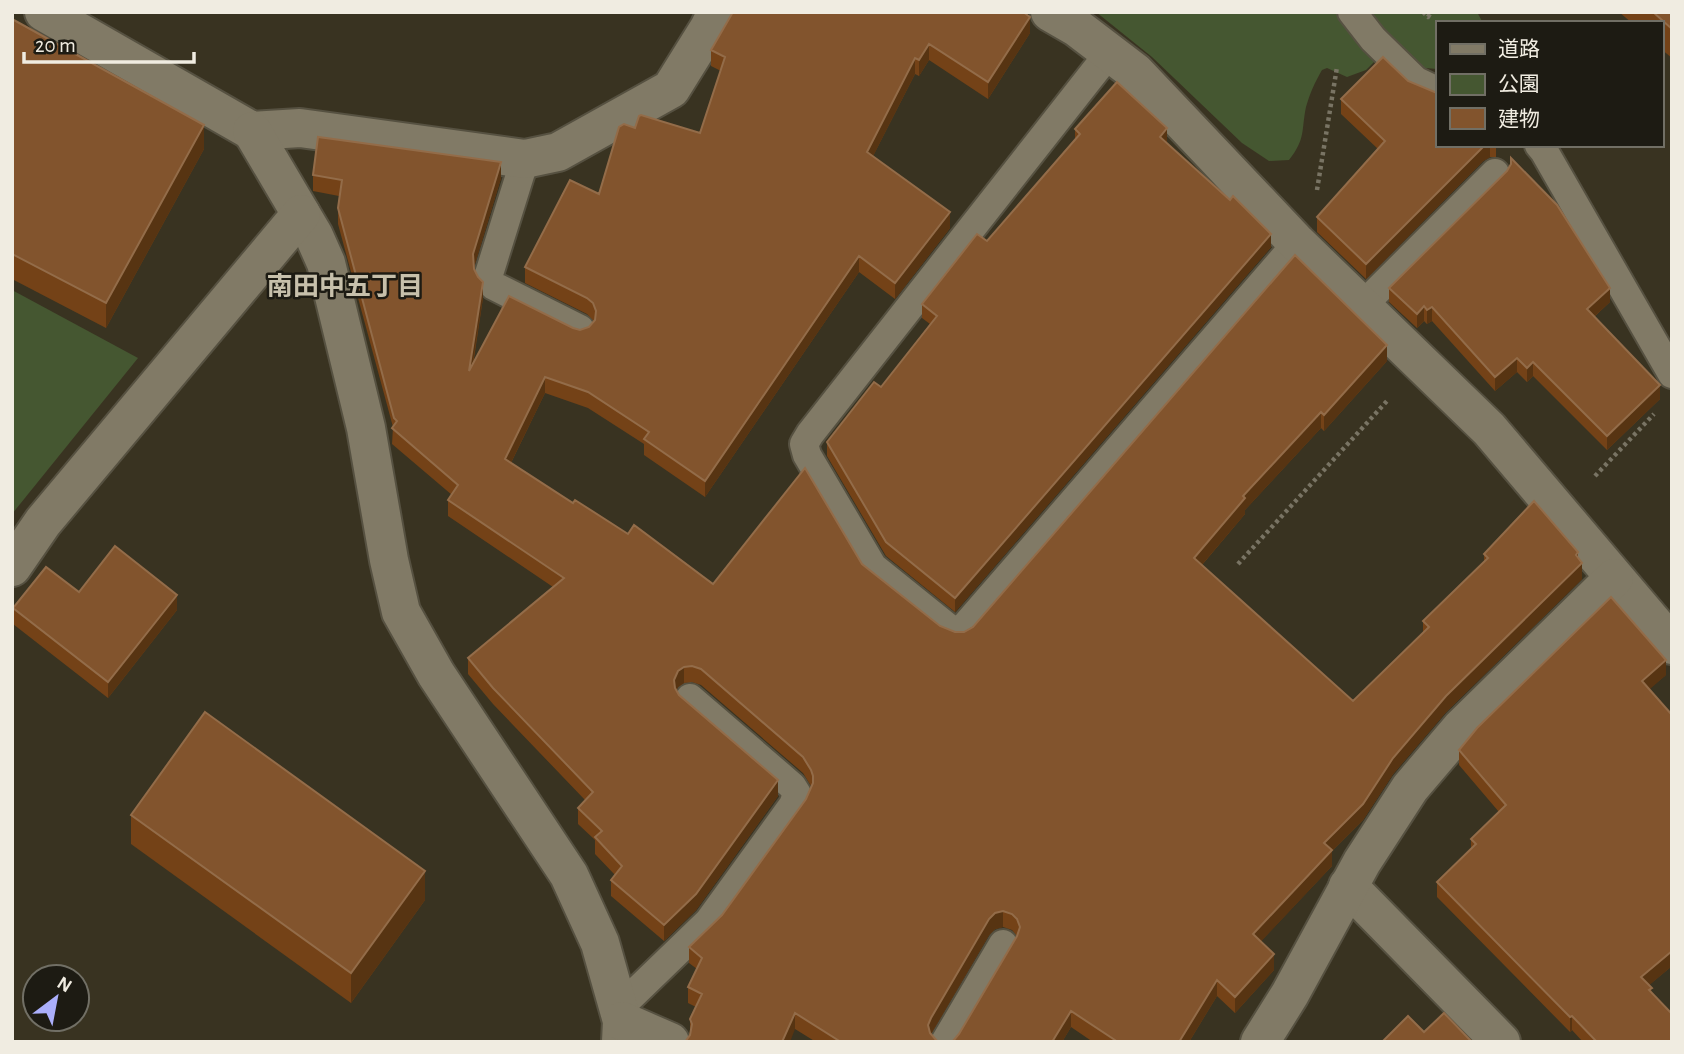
<svg xmlns="http://www.w3.org/2000/svg" width="1684" height="1054" font-family="'Alegreya Sans','Noto Sans JP',sans-serif">
	<rect width="100%" height="100%" fill="#393321"/>
	<g fill="#455731">
		<path d="M1096,12H1477L1483,23H1437V69L1414,67L1376,60L1366,70L1347,77L1327,68L1322,70C1315,82 1310,93 1306,107C1301,131 1306,138 1289,160L1269,161L1242,143L1152,57Z"/>
		<path d="M12,290L138,358L12,514Z"/>
	</g>
	<g fill="none" stroke-linecap="round" stroke-linejoin="round">
		<g stroke="#565141" stroke-width="32">
			<g id="service">
				<path d="M1352,12L1373,39L1416,81L1437,91"/>
				<path d="M1110,52L810,434L804,444L807,455L873,567L950,629L960,632L1297,243"/>
				<path d="M1539,145L1544,151L1672,374"/>
				<path d="M525,159L489,274L490,282L494,286L580,329"/>
				<path d="M1362,306L1495,173"/>
				<path d="M619,1008L709,921L793,805L797,794L792,786L690,698"/>
				<path d="M945,1042L1003,944"/>
			</g>
		</g>
		<g stroke="#565141" stroke-width="42">
			<g id="minor">
				<path d="M44,12L252,131L300,128L525,159L558,152L671,89L709,28L717,12"/>
				<path d="M1050,12L1076,27L1135,72L1297,243L1489,429L1672,645"/>
				<path d="M252,131L314,236L326,263L366,428L389,560L401,612L436,674L569,875L600,943L622,1021L621,1042"/>
				<path d="M12,567L43,522L301,214"/>
				<path d="M1348,886L1501,1042"/>
				<path d="M622,1021L670,1042"/>
				<path d="M1260,1042L1290,994L1362,862L1410,788L1461,728L1614,578"/>
			</g>
		</g>
		<g stroke="#797464" stroke-width="4.5" stroke-dasharray="3.5 3.5" stroke-linecap="butt">
			<path d="M1423,12L1428,17L1431,12"/>
			<path d="M1317,190L1337,67"/>
			<path d="M1595,476L1654,414"/>
			<path d="M1238,564L1387,401"/>
		</g>
		<use href="#service" stroke="#817a66" stroke-width="28"/>
		<use href="#minor" stroke="#817a66" stroke-width="38"/>
	</g>
	<g fill="#744217">
		<path d="M1619,12H1672V58L1661,49V23H1632Z"/>
		<path d="M12,19L204,149L106,328L12,279Z"/>
		<path d="M1030,33L988,99L929,60L919,76L915,74L873,156L950,228L895,299L859,272L705,497L644,455V444L588,408L545,393L511,463L573,503L713,584L862,564L940,626L955,632H964L1387,361L1324,431L1321,428L1245,510V514L1202,565L1353,701L1423,633V621L1484,562V554L1578,558L1582,579L1446,712L1393,774L1363,820L1332,851V866L1261,941L1274,970L1235,1013L1217,996L1189,1042H1093L1071,1027L1062,1042H948L953,1041L959,1034L1017,936L1012,930L1003,927L995,929L989,935L931,1034L937,1041L942,1042H816L795,1029L690,1035V1019L696,1007L688,1003V987L697,969L689,963V947L722,915L806,799L811,786L803,773L701,685L692,682L684,683L678,687L676,690L679,695L778,796L696,910L664,941L611,896V880L615,875L595,854V840L578,824V808L585,800L493,704L468,674V658L553,587L448,516V500L452,495L392,444L393,427L338,224V208L339,196L313,191V175L501,178L474,267L483,298L473,365L573,328L580,330L589,327L594,321L587,314L525,283V267L599,194L635,128L700,133L721,71L711,66V50Z"/>
		<path d="M1341,99L1437,145H1496V157H1490L1483,161L1366,279L1317,232V217L1378,149L1341,114Z"/>
		<path d="M1075,129L1167,142L1166,143L1271,247L955,612L886,556L827,456V442L881,387L930,324L922,318V304L987,241L1075,141Z"/>
		<path d="M1389,288L1610,302L1594,317L1660,399L1607,450L1533,376L1527,382L1517,372L1495,391L1432,321L1427,324L1424,321L1417,328L1389,302Z"/>
		<path d="M79,592L177,610L108,698L13,624V608Z"/>
		<path d="M1666,675L1649,689L1672,715V966L1649,985L1672,1042H1583L1572,1030L1570,1032L1437,897V882L1471,849V839L1499,812L1459,765V750Z"/>
		<path d="M131,815L425,900L351,1003L131,844Z"/>
	</g>
	<g fill="#573412">
		<path d="M1030,17V33L988,99V82Z"/>
		<path d="M929,44V60L919,76V60Z"/>
		<path d="M915,58V74L867,168V152Z"/>
		<path d="M204,125V149L106,328V303Z"/>
		<path d="M1167,128V142L1160,151V137Z"/>
		<path d="M1485,145H1490V157L1483,161L1366,279V264Z"/>
		<path d="M501,162V178L473,270V254Z"/>
		<path d="M950,212V228L895,299V283Z"/>
		<path d="M1271,234V247L955,612V598Z"/>
		<path d="M859,256V272L705,497V481Z"/>
		<path d="M483,282V298L469,387V371Z"/>
		<path d="M1610,288V302L1587,323V309Z"/>
		<path d="M1424,306V321L1417,328V314Z"/>
		<path d="M1432,307V321L1427,324V310Z"/>
		<path d="M1387,345V361L1324,431V415Z"/>
		<path d="M1517,358V372L1495,391V377Z"/>
		<path d="M1533,362V376L1527,382V368Z"/>
		<path d="M545,377V393L505,475V459Z"/>
		<path d="M1660,385V399L1607,450V436Z"/>
		<path d="M1321,412V428L1245,510V514L1194,574V558L1243,496Z"/>
		<path d="M1578,552V566L1582,563V579L1446,712L1393,774L1363,820L1332,851V866L1253,950V934L1324,843L1393,758L1446,696Z"/>
		<path d="M177,595V610L108,698V682Z"/>
		<path d="M1666,660V675L1642,696V681Z"/>
		<path d="M684,667V683L678,687L674,696V680L678,671Z"/>
		<path d="M778,780V796L696,910L664,941V925Z"/>
		<path d="M425,871V900L351,1003V973Z"/>
		<path d="M1003,911V927L995,929L989,935L931,1034L928,1025L931,1018L989,919L995,913Z"/>
		<path d="M1672,951V966L1641,992V977Z"/>
		<path d="M1274,954V970L1235,1013V997Z"/>
		<path d="M1217,980V996L1189,1042H1179Z"/>
		<path d="M1071,1011V1027L1062,1042H1052Z"/>
		<path d="M795,1013V1029L790,1042H782Z"/>
		<path d="M1572,1016V1030L1570,1032V1017Z"/>
	</g>
	<g fill="#82542d" stroke="#936c49" stroke-width="2">
		<path d="M733,12H1023L1030,17L988,82L929,44L919,60L915,58L867,152L950,212L895,283L859,256L705,481L644,439L649,432L588,392L545,377L505,459L573,503L575,500L628,534L634,525L713,584L805,468L862,564L940,626L955,632H964L973,627L1295,255L1387,345L1324,415L1321,412L1243,496L1245,498L1194,558L1353,701L1429,627L1423,621L1488,558L1484,554L1534,501L1578,552L1576,555L1582,563L1446,696L1393,758L1363,804L1324,843L1332,850L1253,934L1274,954L1235,997L1217,980L1179,1042H1118L1071,1011L1052,1042H948L953,1041L959,1034L1017,936L1020,927L1017,919L1012,914L1003,911L995,913L989,919L931,1018L928,1025L930,1033L937,1041L942,1042H841L795,1013L782,1042H685L690,1035L692,1024L690,1019L702,994L688,987L702,958L689,947L722,915L806,799L813,783V776L811,770L803,757L701,669L692,666L684,667L678,671L674,680L675,688L679,695L778,780L696,894L664,925L611,880L622,866L595,837L602,831L578,808L593,792L493,688L468,658L564,578L448,500L458,485L392,428L397,421L394,418L338,208L342,180L313,175L318,137L501,162L473,254L474,269L478,277L483,282L469,371L509,296L573,328L580,330L589,327L595,320L596,311L593,303L587,298L525,267L570,180L599,194L619,127L624,124L635,128L639,116L641,115L700,133L725,57L711,50Z"/>
		<path d="M1653,12H1672V29Z"/>
		<path d="M12,19L204,125L106,303L12,254Z"/>
		<path d="M1383,57L1408,81L1437,93V145H1485L1366,264L1317,217L1385,141L1341,99Z"/>
		<path d="M1117,82L1167,128L1160,137L1230,200L1233,196L1271,234L955,598L886,542L827,442L874,382L881,387L937,316L922,304L977,234L987,241L1080,134L1075,129Z"/>
		<path d="M1511,158L1557,205L1610,288L1587,309L1660,385L1607,436L1533,362L1527,368L1517,358L1495,377L1432,307L1427,310L1424,306L1417,314L1389,288L1507,171L1511,164Z"/>
		<path d="M115,546L177,595L108,682L13,608L46,567L79,592Z"/>
		<path d="M1611,597L1666,660L1642,681L1672,715V951L1641,977L1652,988L1649,990L1672,1014V1042H1597L1572,1016L1570,1017L1437,882L1476,844L1471,839L1506,805L1459,750L1477,728Z"/>
		<path d="M205,712L425,871L351,973L131,815Z"/>
		<path d="M1444,1013L1472,1042H1382L1408,1016L1424,1032Z"/>
	</g>
	<g text-anchor="middle" stroke-width="5" stroke-linejoin="round" paint-order="stroke">
		<g font-size="26" font-weight="bold" fill="#c7c0ab" stroke="#1d1b13">
			<text x="345" y="295">南田中五丁目</text>
		</g>
	</g>
	<rect width="1684" height="1054" fill="none" stroke="#f0ece1" stroke-width="28"/>
	<rect x="1436" y="21" width="228" height="126" fill="#1d1b13" stroke="#716f65" stroke-width="2"/>
	<rect x="1450" y="44" width="35" height="10" fill="#817a66" stroke="#716f65" stroke-width="2"/>
	<text x="1498" y="56" font-size="21" fill="#f0ece1">道路</text>
	<rect x="1450" y="74" width="35" height="21" fill="#455731" stroke="#716f65" stroke-width="2"/>
	<text x="1498" y="91" font-size="21" fill="#f0ece1">公園</text>
	<rect x="1450" y="108" width="35" height="21" fill="#82542d" stroke="#716f65" stroke-width="2"/>
	<text x="1498" y="126" font-size="21" fill="#f0ece1">建物</text>
	<g transform="translate(56 998) rotate(32)"><circle r="33" fill="#1d1b13" stroke="#716f65" stroke-width="2"/>
	<path d="M0-5L12 26L0 18L-12 26Z" fill="#abaffb"/>
	<text y="-10" font-size="19" font-weight="bold" text-anchor="middle" fill="#f0ece1">N</text>
	</g>
	<path d="M24 52v10h170v-10" fill="none" stroke="#f0ece1" stroke-width="3.5"/>
	<text x="35" y="52" font-size="21" fill="#f0ece1" stroke="#1d1b13" stroke-width="5" paint-order="stroke">20 m</text>
</svg>
